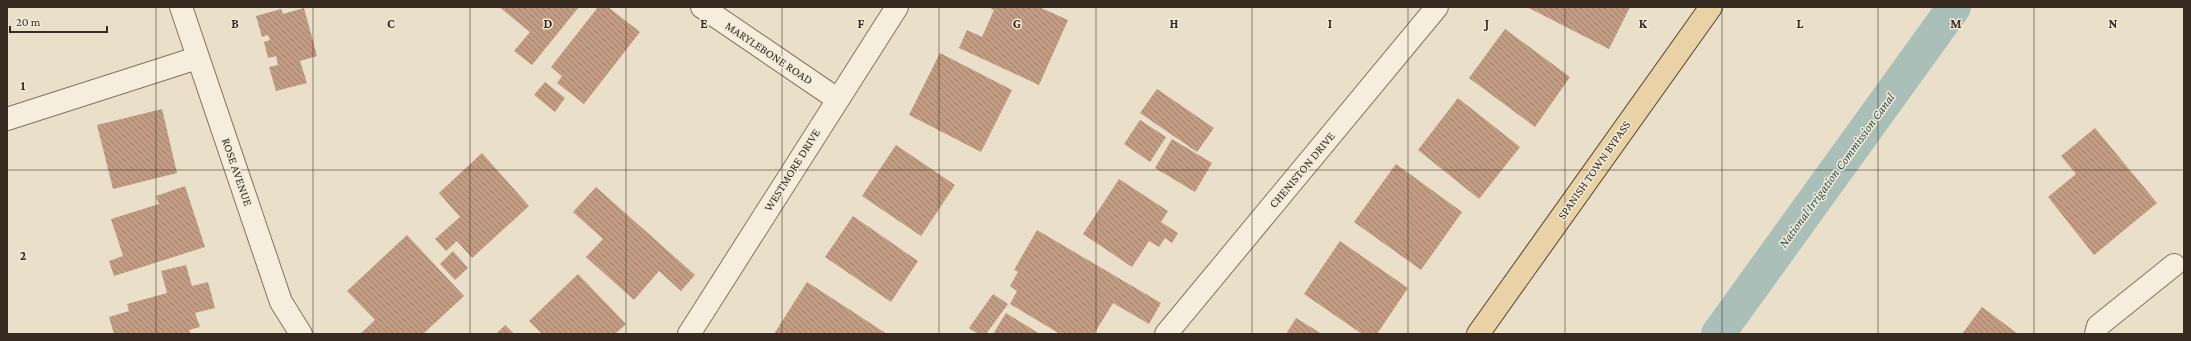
<svg xmlns="http://www.w3.org/2000/svg" width="2191" height="341" font-family="'Crimson Pro',serif">
	<defs>
		<pattern id="building-back-hatch" width="6" height="6" patternUnits="userSpaceOnUse"><rect width="6" height="6" fill="#c49c83"/><path d="M-1 5l2 2M0 0l6 6M5-1l2 2" fill="none" stroke="#a07f6b"/></pattern>
	</defs>
	<rect width="100%" height="100%" fill="#eadfc9"/>
	<g fill="none" stroke-linecap="round" stroke-linejoin="round">
		<path stroke="#a9bfb8" stroke-width="34" d="M1718,334L1954,7"/>
	</g>
	<g fill="url(#building-back-hatch)">
		<path d="M499,7H579L532,65L514,51L530,32Z"/>
		<path d="M598,7H608L640,32L584,104L557,83L562,76L551,67Z"/>
		<path d="M988,7H1039L1068,20L1039,85L959,48L967,30L982,37L994,10Z"/>
		<path d="M1527,7H1630L1609,49Z"/>
		<path d="M304,8L317,56L300,61L307,83L276,91L269,67L278,65L276,56L268,58L264,42L270,40L268,35L262,37L256,16L281,9L283,14Z"/>
		<path d="M1505,29L1570,77L1535,127L1469,78Z"/>
		<path d="M940,53L1012,90L981,152L909,115Z"/>
		<path d="M545,82L565,98L555,112L534,95Z"/>
		<path d="M1157,89L1214,128L1197,152L1140,113Z"/>
		<path d="M1458,98L1520,147L1479,199L1418,150Z"/>
		<path d="M162,109L177,173L113,189L97,125Z"/>
		<path d="M1140,120L1166,137L1150,162L1124,144Z"/>
		<path d="M2095,128L2157,203L2094,255L2048,197L2076,174L2061,156Z"/>
		<path d="M1172,139L1212,163L1195,192L1155,168Z"/>
		<path d="M896,145L955,185L921,236L862,196Z"/>
		<path d="M482,153L529,206L472,258L457,241L446,251L435,239L460,217L439,193Z"/>
		<path d="M1396,164L1462,212L1421,270L1354,222Z"/>
		<path d="M1119,179L1168,211L1161,222L1178,233L1172,243L1165,238L1159,247L1149,241L1132,267L1083,234Z"/>
		<path d="M185,186L205,247L114,276L109,261L123,256L111,219L159,204L156,196Z"/>
		<path d="M596,187L695,275L681,291L659,271L634,300L586,257L603,239L573,212Z"/>
		<path d="M853,216L918,261L891,302L825,257Z"/>
		<path d="M1037,230L1161,303L1149,324L1113,303L1094,334H1060L1010,304L1017,291L1010,286L1018,272L1014,270Z"/>
		<path d="M407,235L464,296L423,334H360L375,320L347,291Z"/>
		<path d="M1340,241L1408,288L1377,334H1362L1304,294Z"/>
		<path d="M453,251L468,268L455,280L440,264Z"/>
		<path d="M186,265L192,286L208,282L215,308L195,313L200,327L189,330L191,334H114L109,317L129,311L127,304L167,293L161,271Z"/>
		<path d="M578,274L626,324L615,334H542L529,321Z"/>
		<path d="M807,282L887,334H774Z"/>
		<path d="M993,294L1008,304L986,334H978L969,328Z"/>
		<path d="M1982,307L2018,334H1962Z"/>
		<path d="M1006,313L1040,334H993Z"/>
		<path d="M1296,318L1322,334H1286Z"/>
		<path d="M505,325L514,334H496Z"/>
	</g>
	<g fill="none" stroke-linecap="round" stroke-linejoin="round">
		<g stroke="#857260" stroke-width="24">
			<g id="minor">
				<path d="M181,7L281,302L301,334"/>
				<path d="M702,7L837,99"/>
				<path d="M7,119L197,58"/>
				<path d="M689,334L897,7"/>
				<path d="M1166,334L1437,7"/>
				<path d="M2096,334L2098,326L2174,265"/>
			</g>
		</g>
		<g stroke="#534133" stroke-width="24">
			<path id="primary" d="M1478,334L1711,7"/>
		</g>
		<use href="#minor" stroke="#f6eddc" stroke-width="22"/>
		<use href="#primary" stroke="#e8d2a6" stroke-width="22"/>
	</g>
	<path fill="none" stroke="#372b21" stroke-width="1" stroke-opacity="0.55" d="M156,7V334M313,7V334M470,7V334M626,7V334M782,7V334M939,7V334M1096,7V334M1252,7V334M1408,7V334M1565,7V334M1722,7V334M1878,7V334M2034,7V334M7,170H2184"/>
	<g text-anchor="middle" stroke-width="3" stroke-linejoin="round" paint-order="stroke">
		<g font-size="12" fill="#372b21" stroke="#f2ead8">
			<text transform="translate(769 53) rotate(34)" y="4">MARYLEBONE ROAD</text>
			<text transform="translate(792 170) rotate(-58)" y="4">WESTMORE DRIVE</text>
			<text transform="translate(1302 170) rotate(-50)" y="4">CHENISTON DRIVE</text>
			<text transform="translate(1594 170) rotate(-55)" y="4">SPANISH TOWN BYPASS</text>
			<text transform="translate(237 172) rotate(71)" y="4">ROSE AVENUE</text>
		</g>
		<g font-size="13" font-style="italic" fill="#325551" stroke="#f2ead8">
			<text transform="translate(1836 170) rotate(-54)" y="5">National Irrigation Commission Canal</text>
		</g>
	</g>
	<g font-size="13" text-anchor="middle" font-weight="bold" fill="#372b21" stroke="#f2ead8" stroke-width="3" stroke-linejoin="round" paint-order="stroke">
		<text x="235" y="28">B</text>
		<text x="391" y="28">C</text>
		<text x="548" y="28">D</text>
		<text x="704" y="28">E</text>
		<text x="861" y="28">F</text>
		<text x="1017" y="28">G</text>
		<text x="1174" y="28">H</text>
		<text x="1330" y="28">I</text>
		<text x="1487" y="28">J</text>
		<text x="1643" y="28">K</text>
		<text x="1800" y="28">L</text>
		<text x="1956" y="28">M</text>
		<text x="2113" y="28">N</text>
		<text x="23" y="90">1</text>
		<text x="23" y="260">2</text>
	</g>
	<rect width="2191" height="341" fill="none" stroke="#372b21" stroke-width="16"/>
	<path d="M10 26v6h97v-6" fill="none" stroke="#372b21" stroke-width="2"/>
	<text x="16" y="26" font-size="12" fill="#372b21" stroke="#f2ead8" stroke-width="3" paint-order="stroke">20 m</text>
</svg>
